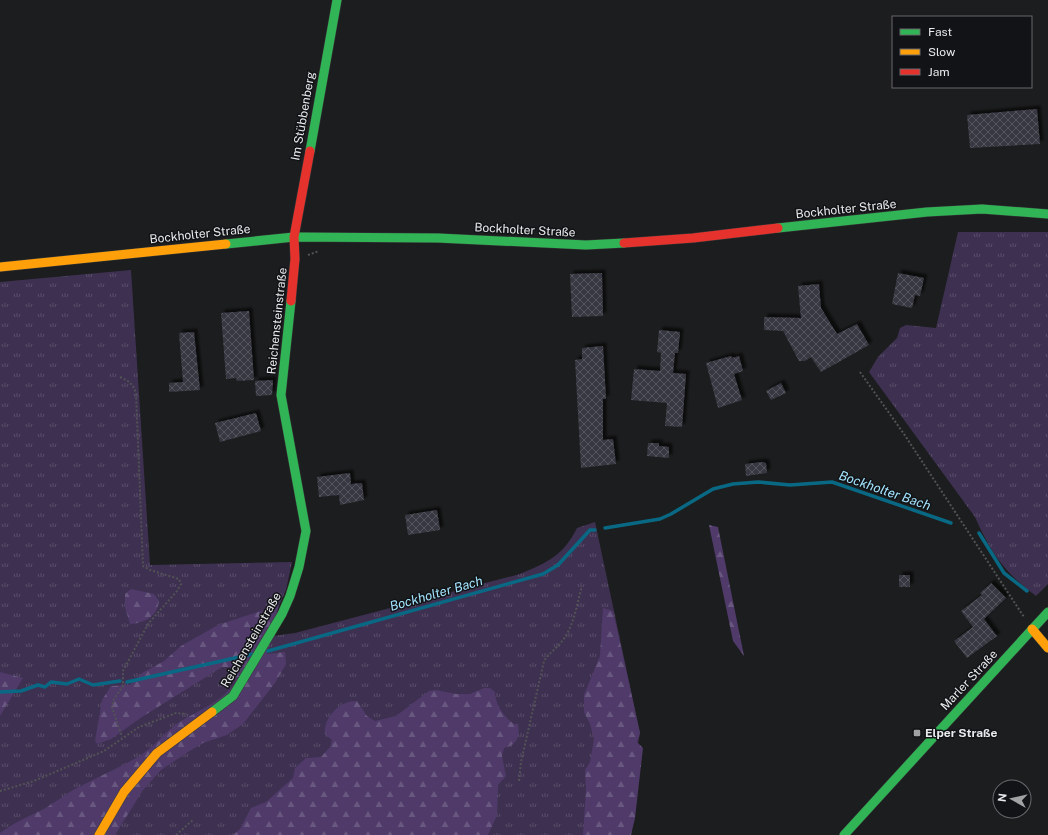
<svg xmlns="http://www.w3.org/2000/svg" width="1048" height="835" font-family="'Public Sans',sans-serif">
	<defs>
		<pattern id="grass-tufts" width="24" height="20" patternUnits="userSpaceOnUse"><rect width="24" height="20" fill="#3e3051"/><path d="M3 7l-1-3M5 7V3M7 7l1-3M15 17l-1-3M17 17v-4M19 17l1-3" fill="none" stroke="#5a4e6a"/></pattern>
		<pattern id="forest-firs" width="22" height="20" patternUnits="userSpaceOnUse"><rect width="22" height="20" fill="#4f3a6a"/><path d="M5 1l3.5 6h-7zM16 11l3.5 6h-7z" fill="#68577f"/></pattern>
		<pattern id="building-cross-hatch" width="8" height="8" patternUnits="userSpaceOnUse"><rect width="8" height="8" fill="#373742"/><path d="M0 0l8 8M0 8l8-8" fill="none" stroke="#54545d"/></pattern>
		<filter id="shadow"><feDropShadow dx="3.5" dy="-3.5" stdDeviation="1" flood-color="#0009"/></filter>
	</defs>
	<rect width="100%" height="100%" fill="#1c1d1e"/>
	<g fill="url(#grass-tufts)">
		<path d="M958,232H1048V584L1036,596C1004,572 991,553 975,517L869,372L878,357L897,338L900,328L906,325L936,328Z"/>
		<path d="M131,270L150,565L292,562L286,590L265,637L295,633L520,574C548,562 563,556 577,528L595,522L640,733L622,835H0V282Z"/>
	</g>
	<g fill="url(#forest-firs)">
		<path d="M709,525L718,527L744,656L733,641Z"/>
		<path d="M131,589L154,594L159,601C157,617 144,623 130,624L125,607V594Z"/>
		<path d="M279,605L267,654L285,652L286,664L275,683L243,724L227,735L203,743L188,752L161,770L143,790L115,835H0V833C13,823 27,817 42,810C53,804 63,796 73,790C95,778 117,769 138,757C153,748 164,733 178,723C190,714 253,689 232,667H222L142,717L111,739L97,744L95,741L102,700L111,686L130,685L142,673L164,661L181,646L218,625Z"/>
		<path d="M603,608L613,611L640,733L637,742L643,748L635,818L631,835H583L586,790L585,770L590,762L594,739L590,724L584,712V695L600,656Z"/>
		<path d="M0,672L23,678L0,716Z"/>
		<path d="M484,688H490L495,692C495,704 504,717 514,724H518C520,738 517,744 504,748L502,756L506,776L498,785L497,815L488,835H233L240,829L251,808L266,802L293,778L295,768L306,758L321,757L330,747L332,740L325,734C323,718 340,700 357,701L367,716L375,721L396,716L429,691L436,690L456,694H470Z"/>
	</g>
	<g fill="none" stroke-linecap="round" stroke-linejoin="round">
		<g stroke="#096984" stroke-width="3.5">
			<path d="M605,528L660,519L671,514L713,489L733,484L758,482L790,485L832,482L951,523"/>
			<path d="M979,533L1004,573L1027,591"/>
			<path d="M268,651L543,574L558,565L590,530H595"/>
			<path d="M127,682L253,654"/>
			<path d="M0,692L21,691L38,685L45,687L51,682L67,684L79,679L93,685L120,681"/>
		</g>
	</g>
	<g fill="url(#building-cross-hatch)" filter="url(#shadow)">
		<path d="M1037,109L1040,144L970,148L967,115Z"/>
		<path d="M602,273L603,316L572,317L570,274Z"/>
		<path d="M898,273L924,278L920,296L915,295L912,308L892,304Z"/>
		<path d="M819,284L821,308L837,334L857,324L869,345L821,372L811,357L805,361H799L783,331L764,330V317L801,318L798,286Z"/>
		<path d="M249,311L254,380L237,381L236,378L226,379L221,313Z"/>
		<path d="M659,330L680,332L678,353H675L673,373L686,374L682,427L665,426L667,403L631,400L634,369L660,371L661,353L657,352Z"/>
		<path d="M194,332L200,390L169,392V383L183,382L179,333Z"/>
		<path d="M603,346L606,399H603V440L613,439L616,464L581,468L575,360L582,359V348Z"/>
		<path d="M731,356L732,358L739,356L743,371L734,374L742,400L718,408L706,363Z"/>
		<path d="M273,380L272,395L256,396L255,381Z"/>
		<path d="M781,383L786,393L771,400L766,391Z"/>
		<path d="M256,413L261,431L220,442L215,423Z"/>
		<path d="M648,443H659V446L669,447V458L647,456Z"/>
		<path d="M762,462L766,463L767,473L746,476L745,464Z"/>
		<path d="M350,473L351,484L362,483L364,500L340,505L339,495L319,497L317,477Z"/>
		<path d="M437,510L440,530L408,535L405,515Z"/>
		<rect x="899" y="575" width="11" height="12"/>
		<path d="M991,583L1006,598L984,619L997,636L967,658L954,641L973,627L961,611L982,595L980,593Z"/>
	</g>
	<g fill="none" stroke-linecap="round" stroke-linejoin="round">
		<g stroke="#373839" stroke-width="10">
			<g id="fast">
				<path d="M310,151L337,0"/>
				<path d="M778,228L927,212L982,209L1048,214"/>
				<path d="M226,244L294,237L438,238L586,245L624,243"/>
				<path d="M212,712L233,696L282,614L290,596L299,567L306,531L281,395L291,301"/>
				<path d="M844,835L1048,612"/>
			</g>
		</g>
		<g stroke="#373839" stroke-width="10">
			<g id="slow">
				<path d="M0,267L226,244"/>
				<path d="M1032,629L1048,648"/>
				<path d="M99,835L124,792L157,753L212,712"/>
			</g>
		</g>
		<g stroke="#373839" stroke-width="10">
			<g id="jam">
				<path d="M624,243L693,238L778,228"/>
				<path d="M291,301L295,259L294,237L310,151"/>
			</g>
		</g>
		<g stroke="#525354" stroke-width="2" stroke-dasharray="2 2" stroke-linecap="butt">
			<path d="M308,255L319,251"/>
			<path d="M860,372L904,434L1024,617"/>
			<path d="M120,377C129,381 133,384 136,393L143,566L150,570L179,579L181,584L177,591L148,624L123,671V686L114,699L112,707L122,737"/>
			<path d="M519,781L521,762L544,661C549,653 557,648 563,640C574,625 577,604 582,586"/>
			<path d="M0,791L34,781L104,751L139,727L176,713L187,714"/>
			<path d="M176,835L194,819"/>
		</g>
		<use href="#fast" stroke="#30b455" stroke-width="9"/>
		<use href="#slow" stroke="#ff9f0a" stroke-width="9"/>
		<use href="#jam" stroke="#e5322d" stroke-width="9"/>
	</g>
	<rect fill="#a1a2a4" stroke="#121316" stroke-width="1.5" x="913" y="729" width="8" height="8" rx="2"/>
	<g text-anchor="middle" stroke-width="3" stroke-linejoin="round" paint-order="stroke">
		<g font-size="12" fill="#e9eaec" stroke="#121316">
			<text transform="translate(303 116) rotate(-80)" y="4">Im Stübbenberg</text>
			<text transform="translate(846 209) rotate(-6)" y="4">Bockholter Straße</text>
			<text transform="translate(525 230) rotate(3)" y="4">Bockholter Straße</text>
			<text transform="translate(200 234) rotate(-6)" y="4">Bockholter Straße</text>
			<text transform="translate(277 321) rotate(-84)" y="4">Reichensteinstraße</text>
			<text transform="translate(251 640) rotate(-60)" y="4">Reichensteinstraße</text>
			<text transform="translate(969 680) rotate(-47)" y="4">Marler Straße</text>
		</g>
		<g font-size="12" font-weight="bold" fill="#e9eaec" stroke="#121316" text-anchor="start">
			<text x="925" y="737">Elper Straße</text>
		</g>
		<g font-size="13" font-style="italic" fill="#a2e4fe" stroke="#121316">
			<text transform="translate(885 490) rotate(19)" y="5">Bockholter Bach</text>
			<text transform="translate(436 593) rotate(-16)" y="5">Bockholter Bach</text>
		</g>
	</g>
	<rect x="892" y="16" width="140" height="72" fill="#121316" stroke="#68696c"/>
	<rect x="900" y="29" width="20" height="6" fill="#30b455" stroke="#68696c"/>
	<text x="928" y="36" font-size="12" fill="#e9eaec">Fast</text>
	<rect x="900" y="49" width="20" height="6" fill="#ff9f0a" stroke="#68696c"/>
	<text x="928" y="56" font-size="12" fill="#e9eaec">Slow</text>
	<rect x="900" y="69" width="20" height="6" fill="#e5322d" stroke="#68696c"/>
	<text x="928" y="76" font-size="12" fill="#e9eaec">Jam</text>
	<g transform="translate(1012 799) rotate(278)"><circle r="19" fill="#121316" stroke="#68696c"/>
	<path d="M0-3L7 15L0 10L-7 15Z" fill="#a1a2a4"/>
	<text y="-6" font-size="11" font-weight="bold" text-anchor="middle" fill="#e9eaec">N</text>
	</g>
</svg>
